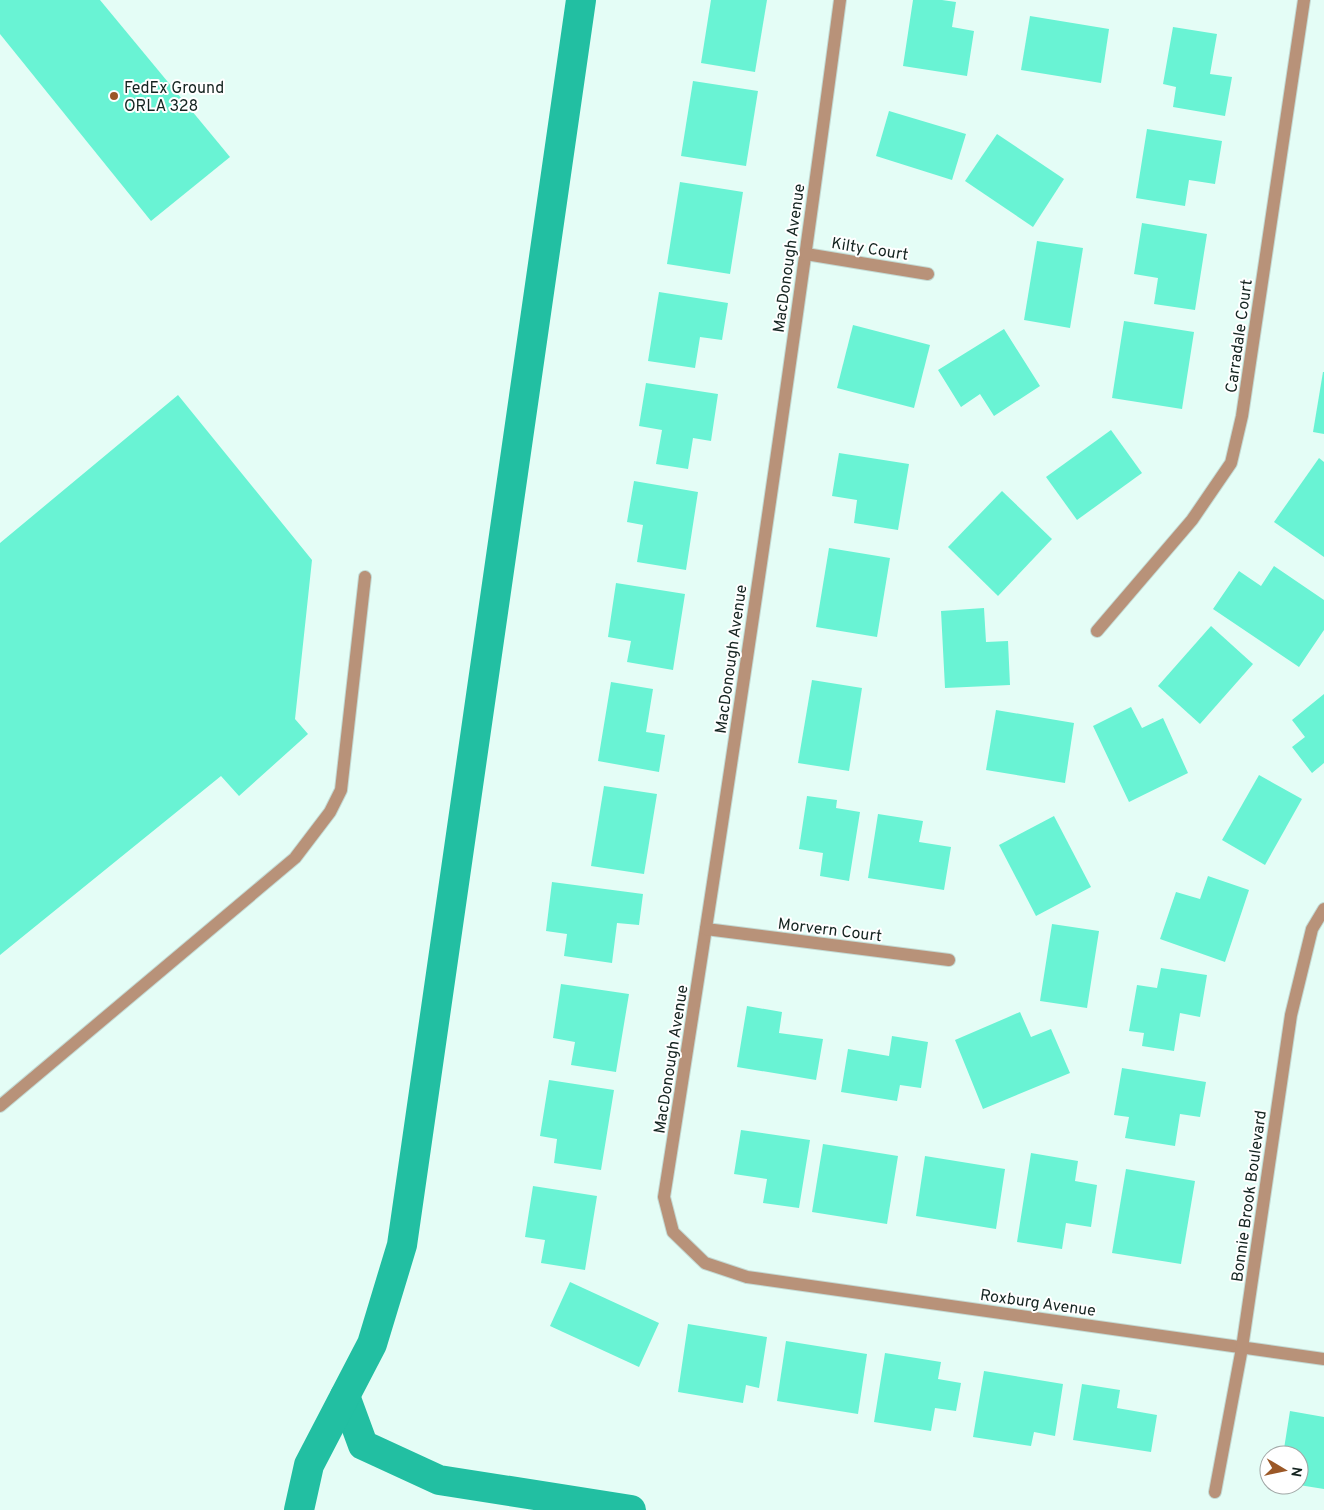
<svg xmlns="http://www.w3.org/2000/svg" width="1324" height="1510" font-family="Overpass,sans-serif">
	<rect width="100%" height="100%" fill="#e4fdf6"/>
	<g fill="none" stroke-linecap="round" stroke-linejoin="round">
		<g stroke="#22bfa2" stroke-width="30">
			<path d="M345,1396L363,1445L439,1480L631,1510"/>
			<path d="M299,1510L309,1465L372,1344L402,1245L581,0"/>
		</g>
	</g>
	<g fill="#69f3d4">
		<path d="M0,0H100L230,157L151,221L0,34Z"/>
		<path d="M711,0H767L755,72L701,63Z"/>
		<path d="M913,0H942L956,2L952,27L974,31L967,76L903,66Z"/>
		<path d="M1030,16L1109,29L1101,83L1021,70Z"/>
		<path d="M1173,27L1217,34L1210,74L1232,77L1225,116L1173,107L1176,87L1163,84Z"/>
		<path d="M693,81L758,91L746,166L681,156Z"/>
		<path d="M889,111L966,134L952,180L876,156Z"/>
		<path d="M1147,129L1222,141L1215,184L1189,180L1185,206L1136,198Z"/>
		<path d="M997,134L1064,179L1033,227L965,181Z"/>
		<path d="M680,182L743,192L730,274L667,264Z"/>
		<path d="M1142,223L1207,234L1195,310L1154,304L1158,278L1134,274Z"/>
		<path d="M1037,241L1083,248L1070,328L1024,320Z"/>
		<path d="M659,292L728,303L722,340L700,337L695,368L648,361Z"/>
		<path d="M1124,321L1194,332L1182,409L1112,398Z"/>
		<path d="M853,325L930,345L914,408L837,388Z"/>
		<path d="M1004,329L1040,386L994,416L980,394L961,407L938,370Z"/>
		<path d="M1323,372H1324V434L1313,432Z"/>
		<path d="M646,383L718,394L711,441L693,438L688,469L656,464L662,430L639,426Z"/>
		<path d="M178,395L312,560L295,719L308,734L239,796L221,776L0,955V543Z"/>
		<path d="M1111,430L1142,473L1077,520L1046,477Z"/>
		<path d="M839,453L909,464L898,530L854,523L857,500L832,496Z"/>
		<path d="M1319,458L1324,462V557L1274,522Z"/>
		<path d="M634,481L698,492L686,570L637,562L643,525L627,522Z"/>
		<path d="M1002,491L1052,539L998,596L948,547Z"/>
		<path d="M829,548L890,558L877,637L816,627Z"/>
		<path d="M1274,566L1324,600V630L1299,667L1213,609L1239,571L1261,586Z"/>
		<path d="M616,583L685,594L673,670L627,662L631,641L608,637Z"/>
		<path d="M984,608L986,642L1008,641L1010,685L945,688L941,611Z"/>
		<path d="M1211,626L1253,664L1200,724L1158,686Z"/>
		<path d="M812,680L862,688L849,771L798,763Z"/>
		<path d="M611,682L653,689L646,732L665,735L659,772L598,761Z"/>
		<path d="M1324,694V763L1312,773L1292,747L1305,737L1292,720Z"/>
		<path d="M1131,707L1142,728L1163,718L1188,773L1129,802L1093,726Z"/>
		<path d="M996,710L1074,723L1065,783L986,770Z"/>
		<path d="M1259,775L1302,799L1265,865L1222,840Z"/>
		<path d="M604,786L657,794L644,874L591,866Z"/>
		<path d="M807,796L837,800L836,808L860,812L849,881L820,876L823,853L799,849Z"/>
		<path d="M878,814L923,821L919,842L951,847L944,890L868,878Z"/>
		<path d="M1054,816L1091,887L1036,916L999,845Z"/>
		<path d="M1208,876L1249,890L1225,962L1160,939L1176,892L1200,899Z"/>
		<path d="M552,882L643,894L639,925L617,923L612,963L564,956L567,934L546,931Z"/>
		<path d="M1052,924L1099,931L1087,1008L1040,1001Z"/>
		<path d="M1161,968L1207,975L1200,1017L1180,1013L1174,1051L1142,1046L1144,1033L1129,1031L1137,985L1157,988Z"/>
		<path d="M561,984L629,994L616,1072L571,1065L575,1042L553,1038Z"/>
		<path d="M747,1006L782,1012L779,1033L823,1039L816,1080L737,1067Z"/>
		<path d="M1020,1012L1031,1037L1051,1029L1070,1073L983,1109L955,1040Z"/>
		<path d="M892,1036L928,1042L921,1088L900,1085L897,1101L841,1092L848,1049L889,1056Z"/>
		<path d="M1122,1068L1206,1082L1200,1117L1180,1114L1175,1146L1125,1138L1129,1117L1114,1115Z"/>
		<path d="M549,1080L614,1090L601,1170L554,1163L557,1139L540,1136Z"/>
		<path d="M741,1130L810,1140L799,1208L763,1203L767,1179L734,1174Z"/>
		<path d="M823,1144L898,1156L887,1224L812,1212Z"/>
		<path d="M1031,1153L1078,1161L1075,1181L1097,1185L1091,1227L1066,1223L1062,1249L1017,1242Z"/>
		<path d="M925,1156L1005,1169L996,1229L916,1216Z"/>
		<path d="M1126,1169L1195,1181L1181,1264L1112,1253Z"/>
		<path d="M533,1186L597,1196L585,1270L541,1263L545,1240L525,1237Z"/>
		<path d="M570,1282L659,1323L639,1367L550,1326Z"/>
		<path d="M688,1324L767,1337L759,1388L746,1385L743,1403L678,1392Z"/>
		<path d="M786,1341L867,1354L858,1414L777,1401Z"/>
		<path d="M885,1353L941,1362L938,1379L961,1383L956,1411L935,1408L931,1431L874,1422Z"/>
		<path d="M984,1371L1063,1384L1055,1436L1034,1432L1031,1446L973,1437Z"/>
		<path d="M1082,1384L1120,1390L1117,1408L1157,1415L1151,1452L1073,1440Z"/>
		<path d="M1290,1411L1324,1417V1489L1299,1485V1455H1283Z"/>
	</g>
	<g fill="none" stroke-linecap="round" stroke-linejoin="round">
		<g stroke="#c3dad4" stroke-width="14">
			<path id="lane" d="M0,1106L295,858L330,812L341,790L365,577"/>
		</g>
		<g stroke="#c3dad4" stroke-width="14">
			<g id="street">
				<path d="M840,0C787,400 727,799 664,1197L673,1232L705,1263L747,1277L1324,1359"/>
				<path d="M806,254L928,274"/>
				<path d="M1097,631L1192,520L1231,463L1242,416L1304,0"/>
				<path d="M706,929L949,960"/>
				<path d="M1215,1492L1242,1348L1291,1015L1312,929L1324,909"/>
			</g>
		</g>
		<use href="#lane" stroke="#b89279" stroke-width="12"/>
		<use href="#street" stroke="#b89279" stroke-width="12"/>
	</g>
	<circle fill="#9b5827" stroke="#fff" stroke-width="2" cx="114" cy="96" r="5"/>
	<g text-anchor="middle" stroke-width="4" stroke-linejoin="round" paint-order="stroke">
		<g font-size="16" fill="#142420" stroke="#fff" text-anchor="start">
			<text x="124" y="93">FedEx Ground<tspan x="124" dy="18">ORLA 328</tspan></text>
		</g>
		<g font-size="16" fill="#142420" stroke="#fff">
			<text transform="translate(870 248) rotate(9)" y="6">Kilty Court</text>
			<text transform="translate(788 258) rotate(-82)" y="6">MacDonough Avenue</text>
			<text transform="translate(1238 336) rotate(-82)" y="6">Carradale Court</text>
			<text transform="translate(730 659) rotate(-82)" y="6">MacDonough Avenue</text>
			<text transform="translate(830 929) rotate(7)" y="6">Morvern Court</text>
			<text transform="translate(670 1059) rotate(-81)" y="6">MacDonough Avenue</text>
			<text transform="translate(1248 1196) rotate(-82)" y="6">Bonnie Brook Boulevard</text>
			<text transform="translate(1038 1302) rotate(8)" y="6">Roxburg Avenue</text>
		</g>
	</g>
	<g transform="translate(1284 1470) rotate(99)"><circle r="24" fill="#ffffff" stroke="#a1a7a6"/>
	<path d="M0-4L9 19L0 12L-9 19Z" fill="#9b5827"/>
	<text y="-8" font-size="14" font-weight="bold" text-anchor="middle" fill="#142420">N</text>
	</g>
</svg>
